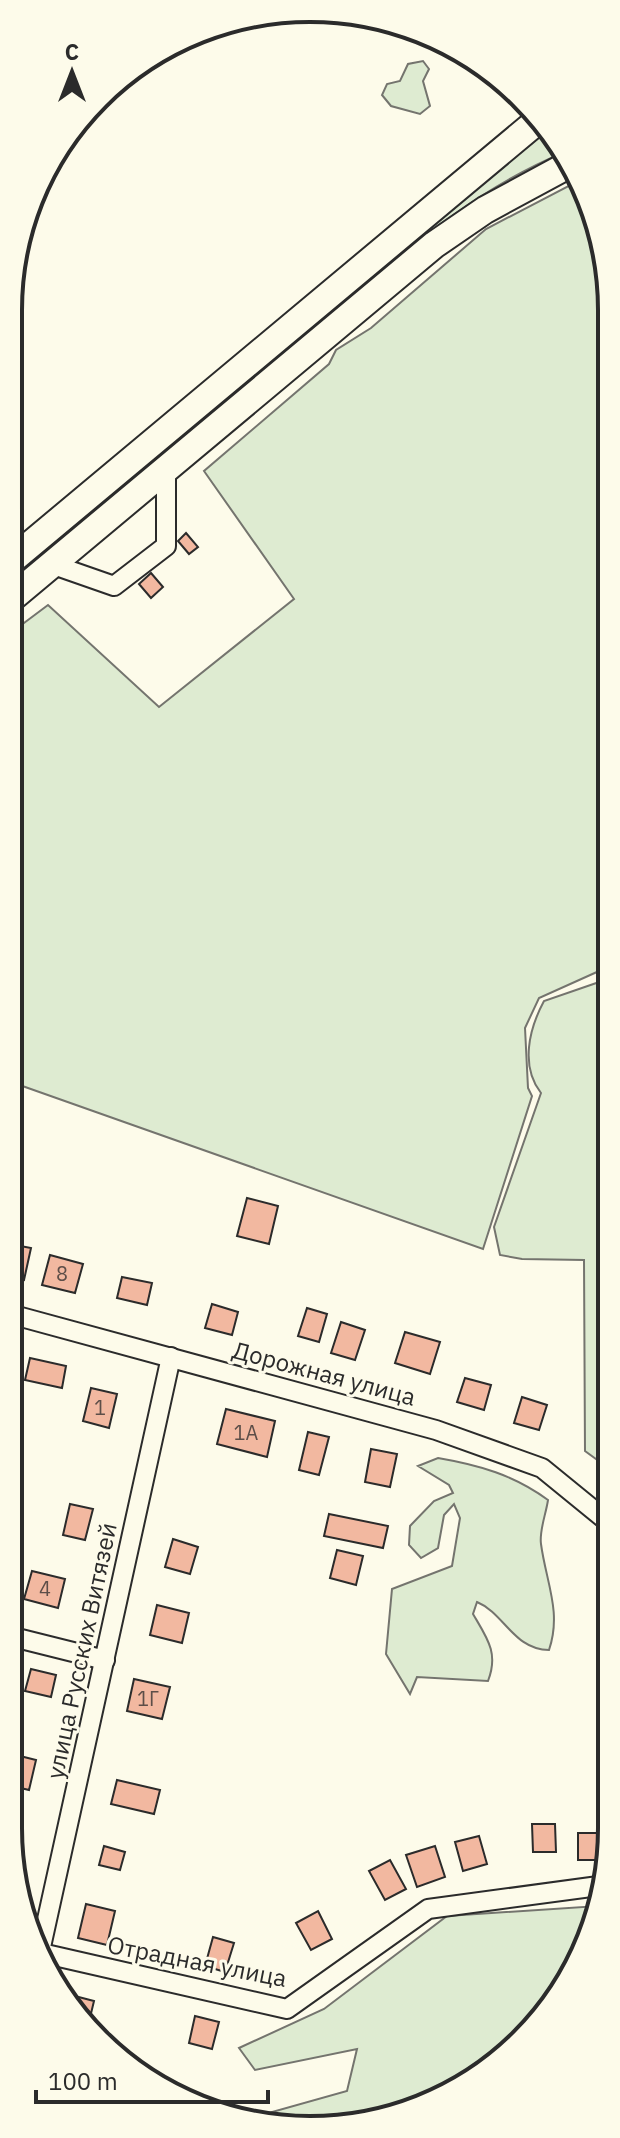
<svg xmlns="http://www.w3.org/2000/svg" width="620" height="2138" font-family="'IBM Plex Sans',sans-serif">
	<rect width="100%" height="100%" fill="#fdfbea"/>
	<g fill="#deebd1" stroke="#74746e" stroke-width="2">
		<path d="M423,61L429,69L423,81L430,106L420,114L391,106L382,95L387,84L400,81L408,64Z"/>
		<path d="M547,127L563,153C475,189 403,253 330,313Z"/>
		<path d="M580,180L589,194L609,271L608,967L539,998L525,1028L528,1088L532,1096L483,1249L11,1082L12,632L48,605L159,707L294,599L204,471L329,364L336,350L371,328L486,229Z"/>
		<path d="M608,979L607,1467L585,1451L584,1260L522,1259L500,1255L494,1227L541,1093C520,1066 529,1029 544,1001Z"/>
		<path d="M438,1458C479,1465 514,1475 548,1500C546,1514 539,1531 541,1544C546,1582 562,1612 549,1650C514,1650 504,1613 477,1602L473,1614C487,1638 499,1653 488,1681L417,1677L410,1694L386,1654L392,1589L452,1566L460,1518L454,1504L444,1515L438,1548L421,1558L409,1545L410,1526L434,1501L453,1493L449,1485L418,1466Z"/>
		<path d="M598,1906L561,1996L478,2079L388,2120L285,2127L272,2112L347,2091L357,2049L255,2070L239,2048L324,2009L447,1916Z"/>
	</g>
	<g fill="#f2b8a0" stroke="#2b2b2b" stroke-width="2">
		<path d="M186,533L198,547L189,554L178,541Z"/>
		<path d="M151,573L163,587L151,598L139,584Z"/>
		<path d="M247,1198L278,1206L269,1244L237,1236Z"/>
		<path d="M10,1244L31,1248L24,1280L10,1276Z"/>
		<path d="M50,1255L83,1264L75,1293L42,1285Z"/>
		<path d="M122,1277L152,1283L147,1305L117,1298Z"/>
		<path d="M212,1304L238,1312L232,1335L205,1328Z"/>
		<path d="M307,1308L327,1314L319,1342L298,1336Z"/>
		<path d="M341,1322L365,1330L355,1360L331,1353Z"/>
		<path d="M405,1332L440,1342L430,1374L395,1363Z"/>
		<path d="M30,1358L66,1366L62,1388L25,1380Z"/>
		<path d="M465,1378L491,1385L484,1410L457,1402Z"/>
		<path d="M91,1388L117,1394L109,1428L83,1421Z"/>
		<path d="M522,1397L547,1405L539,1430L514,1423Z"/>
		<path d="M226,1409L275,1421L267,1457L217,1444Z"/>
		<path d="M308,1432L329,1437L319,1475L299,1470Z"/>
		<path d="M371,1449L397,1454L390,1487L365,1482Z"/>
		<path d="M70,1504L93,1509L85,1540L63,1535Z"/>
		<path d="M329,1514L388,1526L383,1548L324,1536Z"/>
		<path d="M173,1539L198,1547L190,1574L165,1567Z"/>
		<path d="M337,1550L363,1556L356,1585L330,1578Z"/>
		<path d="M32,1571L65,1579L58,1608L24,1599Z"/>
		<path d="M157,1605L189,1613L182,1643L150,1635Z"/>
		<path d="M31,1669L56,1675L51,1697L25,1691Z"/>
		<path d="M134,1679L170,1687L162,1719L127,1711Z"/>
		<path d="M12,1754L36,1760L29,1790L8,1785Z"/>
		<path d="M117,1780L160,1790L154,1814L111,1804Z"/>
		<path d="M532,1824H555L556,1852H533Z"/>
		<path d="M578,1833H601L602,1860H578Z"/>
		<path d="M479,1836L487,1864L463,1871L455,1842Z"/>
		<path d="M104,1846L125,1852L120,1870L99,1865Z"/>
		<path d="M435,1846L445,1877L417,1887L406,1855Z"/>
		<path d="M390,1860L406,1889L385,1900L369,1871Z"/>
		<path d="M86,1904L115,1911L107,1945L78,1938Z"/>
		<path d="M318,1911L332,1939L311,1950L296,1923Z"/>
		<path d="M213,1937L234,1943L225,1972L205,1966Z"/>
		<path d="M67,1994L94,2001L88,2026L81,2024L65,1999Z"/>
		<path d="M195,2016L219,2022L212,2049L189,2043Z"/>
	</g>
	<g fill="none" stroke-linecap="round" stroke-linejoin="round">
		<g stroke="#2b2b2b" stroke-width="22">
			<g id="minor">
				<path d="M51,564L114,586L166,546V468"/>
				<path d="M10,1314L436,1430L542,1468L607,1521"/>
				<path d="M9,1636L105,1660"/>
				<path d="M37,1952L287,2009L428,1909L606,1885"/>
				<path d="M39,1956L171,1357"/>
			</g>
		</g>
		<g stroke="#2b2b2b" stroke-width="30">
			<g id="highway">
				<path d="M13,559L541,118"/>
				<path d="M13,597L434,245L485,210L570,164"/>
			</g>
		</g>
		<use href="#minor" stroke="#fdfbea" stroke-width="18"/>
		<use href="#highway" stroke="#fdfbea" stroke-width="26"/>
	</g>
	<g text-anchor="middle" stroke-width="6" stroke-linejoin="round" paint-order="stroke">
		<g font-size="20" fill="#5d4e48">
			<text x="62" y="1281">8</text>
			<text x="100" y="1415">1</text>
			<text x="246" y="1440">1А</text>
			<text x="45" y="1596">4</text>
			<text x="148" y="1706">1Г</text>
		</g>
		<g font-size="24" fill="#2b2b2b" stroke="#fdfbea">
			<text transform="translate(324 1374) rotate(15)" y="8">Дорожная улица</text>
			<text transform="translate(82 1651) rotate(-78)" y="8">улица Русских Витязей</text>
			<text transform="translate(197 1962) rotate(11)" y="8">Отрадная улица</text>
		</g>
	</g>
	<path d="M0 0H620V2138H0ZM310 22H310A288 288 0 0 1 598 310V1828A288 288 0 0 1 310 2116H310A288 288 0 0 1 22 1828V310A288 288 0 0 1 310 22Z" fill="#fdfbea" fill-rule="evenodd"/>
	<path fill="none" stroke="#2b2b2b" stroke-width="4" d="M310 22H310A288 288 0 0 1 598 310V1828A288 288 0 0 1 310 2116H310A288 288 0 0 1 22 1828V310A288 288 0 0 1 310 22Z"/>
	<g transform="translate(72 72)" stroke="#fdfbea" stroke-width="6" paint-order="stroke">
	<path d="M0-6L14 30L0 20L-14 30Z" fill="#2b2b2b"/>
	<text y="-12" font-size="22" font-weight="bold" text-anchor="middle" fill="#2b2b2b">С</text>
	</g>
	<path d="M36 2090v12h232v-12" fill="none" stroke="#2b2b2b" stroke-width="4"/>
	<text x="48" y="2090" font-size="24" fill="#2b2b2b" stroke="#fdfbea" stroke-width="6" paint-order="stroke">100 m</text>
</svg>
